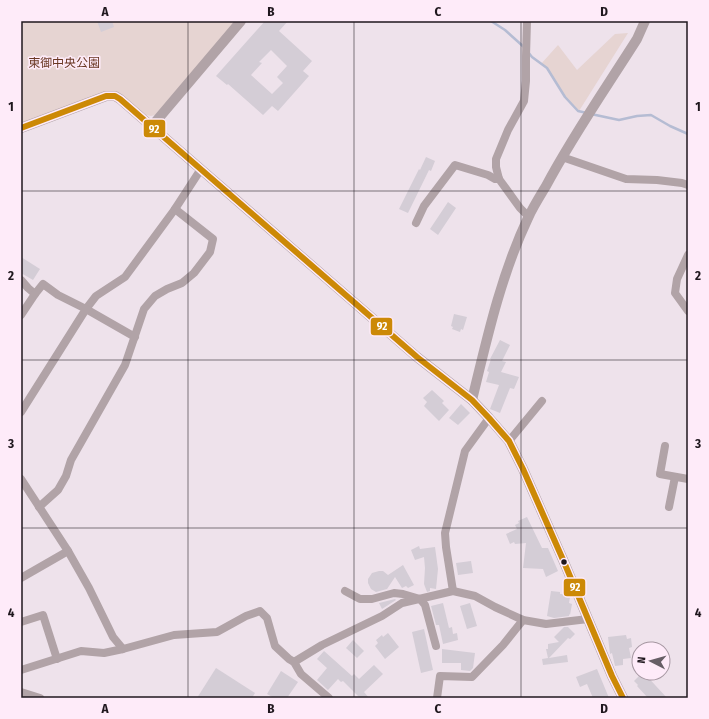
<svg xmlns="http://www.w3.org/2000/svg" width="709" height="719" font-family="'Fira Sans Condensed','Noto Sans JP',sans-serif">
	<rect width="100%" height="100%" fill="#eee2eb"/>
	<g fill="#e6d4d2">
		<path d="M21,21H237L155,115L151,116L146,115L120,95L21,123Z"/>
		<path d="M628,33L579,111L565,97L547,68L541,64L558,45L577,70L615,34Z"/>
	</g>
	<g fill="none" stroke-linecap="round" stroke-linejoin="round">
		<g stroke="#b5bcd3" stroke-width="2.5">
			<path d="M491,21L505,30L525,48"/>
			<path d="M528,52L532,57L547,68L565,97L578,111L587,113"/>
			<path d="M591,114L619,120L637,116L651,115L670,126L688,134"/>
		</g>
	</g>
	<g fill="#d4cdd6" fill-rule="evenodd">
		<path d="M97,21H112L114,27L101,32Z"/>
		<path d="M265,21H288L279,31L312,61L303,71L309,76L278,111L272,106L263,115L228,84L227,85L216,76ZM271,50L287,66L277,77L283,83L272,94L251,75L262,63L259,62Z"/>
		<path d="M426,157L435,161L431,171L429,170L408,213L399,209L419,169L420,170Z"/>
		<path d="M448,202L456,208L438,235L430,229Z"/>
		<path d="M21,257L40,269L33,280L21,273Z"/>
		<path d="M454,314L467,317L463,330L461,329L460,332L452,329L453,327L451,326Z"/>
		<path d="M500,340L510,345L502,361L506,362L501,372L519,377L514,389L510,388L500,413L490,409L499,385L486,382L489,372L487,371L491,359H490Z"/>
		<path d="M432,390L444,401L442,403L449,410L439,421L424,406L427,402L423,398Z"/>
		<path d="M461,404L470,413L458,425L449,418Z"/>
		<path d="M527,517L542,548H548L558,571L546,577L543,569L523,568L526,543L515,544L514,542L510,544L506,534L517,529L515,525L519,523L518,521Z"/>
		<path d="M419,546L420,549L435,547L438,569L436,589L430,588V591L427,592L424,584L425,568L424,557L415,560L411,550Z"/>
		<path d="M471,561L473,573L458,575L456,563Z"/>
		<path d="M403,565L414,585L408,588L406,586L402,588L395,577L387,589L376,592L371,589L368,583V579L372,573L379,571H383L388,575Z"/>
		<path d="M551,591L560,592V594H563V596L570,597L569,603L572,604L570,615L569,614V616L554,618L547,616Z"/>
		<path d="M395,599L396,600L382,609L379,603Z"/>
		<path d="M443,603L449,628L452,627L453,634L457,633L458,640L443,644L439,625H436L431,606Z"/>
		<path d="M470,603L477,626L467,629L460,606Z"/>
		<path d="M564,627H568L575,634L570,639L568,638L549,658L567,655L568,662L543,665L542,659L548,658L546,649H548V644L559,642L554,637Z"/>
		<path d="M424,629L433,670L421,673L412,632Z"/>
		<path d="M388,633L399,647L385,659L375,646L378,643L376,640L382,635L383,637Z"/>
		<path d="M626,635L627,639L631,638L632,647L629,648L631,658L623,659V665L615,666L612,653L610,654L608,637Z"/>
		<path d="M353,640L364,651L357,658L346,648Z"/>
		<path d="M442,649L475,653L473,668L470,671L461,670V663H442Z"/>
		<path d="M324,651L352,676L354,674L359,679L374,665L383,674L364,692L369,698H360L343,681L341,682L338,679L328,690L317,680L327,668L317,659Z"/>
		<path d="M216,668L255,693L252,698H197Z"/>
		<path d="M597,669L609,698H593L587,684L580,687L576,677Z"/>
		<path d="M281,671L298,682L287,698H274L267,694Z"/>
		<path d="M642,673H644L667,698H648L637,686L638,685L634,681Z"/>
	</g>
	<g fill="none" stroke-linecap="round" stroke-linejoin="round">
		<g stroke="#b1a3a7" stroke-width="8">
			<path d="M527,21L526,56V81L524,101L508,130L496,159V167L499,179L520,208L529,217"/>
			<path d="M562,157L626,179L657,180L682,183L688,185"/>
			<path d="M416,223L424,206L455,165L488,175L495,179H499"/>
			<path d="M688,255L677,279L675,293L688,311"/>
			<path d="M21,280L28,288L35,294L21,315"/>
			<path d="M135,337L86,309L96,296L125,277L175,209L201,169"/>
			<path d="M21,412L86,309L58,295L43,284L35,294"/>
			<path d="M509,441L542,401"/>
			<path d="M665,446L660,474L688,479"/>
			<path d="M21,479L68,551L89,588L113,637L123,649"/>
			<path d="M39,507L58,490L66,476L71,460L125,365L144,309L155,296L167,289L182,283L194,273L210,252L213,239L175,209"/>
			<path d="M669,507L675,477"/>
			<path d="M21,578L68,551"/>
			<path d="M345,591L360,599H372L394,593L403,594L420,599L425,605L436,646"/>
			<path d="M453,591L446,547L445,533L465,451L489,418"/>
			<path d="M21,622L43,615L57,659"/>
			<path d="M294,662L322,645L382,616L402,603L453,591L475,596L495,607L523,620L546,624L588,619"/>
			<path d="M21,670L81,651L104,653L123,649L174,635L217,632L246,616L260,611L267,618L275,646L289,659L294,662L301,674L329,698"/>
			<path d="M21,692L40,698"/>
			<path d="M437,698L440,676L472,677L503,645L523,620"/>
		</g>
		<g stroke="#b1a3a7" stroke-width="10">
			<path d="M152,126L241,21"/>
			<path d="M21,128L106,96H115L120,99L417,357L472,400L489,418L509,441L523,469L564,562L612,676L623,698"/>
			<path d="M472,400C487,338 501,275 528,218C533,207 540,196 546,186C573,135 606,88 637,39L645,21"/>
		</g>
		<g stroke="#feebf9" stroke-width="9">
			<path id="bus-1" d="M21,128L106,96H115L120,99L417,357L472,400L489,418L509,441L523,469L564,562L612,676L623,698"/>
		</g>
		<use href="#bus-1" stroke="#cc8906" stroke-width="6"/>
	</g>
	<path fill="none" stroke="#1f171e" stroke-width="1" stroke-opacity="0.55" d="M188,21V698M354,21V698M521,21V698M21,191H688M21,360H688M21,528H688"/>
	<circle fill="#1f171e" stroke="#feebf9" stroke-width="1.5" cx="564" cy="562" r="3.5"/>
	<g text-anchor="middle" stroke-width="3" stroke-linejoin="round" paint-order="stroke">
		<g font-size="12" fill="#693723" stroke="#feebf9">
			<text x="64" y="67">東御中央公園</text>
		</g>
	</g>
	<g stroke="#feebf9" stroke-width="1.5">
		<rect x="143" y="119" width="23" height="19" rx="4" fill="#cc8906"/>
		<rect x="370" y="317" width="23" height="19" rx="4" fill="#cc8906"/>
		<rect x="563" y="578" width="23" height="19" rx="4" fill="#cc8906"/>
	</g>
	<g font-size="11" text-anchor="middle" font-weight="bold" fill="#fff">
		<text x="154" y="133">92</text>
		<text x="382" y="330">92</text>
		<text x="575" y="591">92</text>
	</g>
	<rect width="709" height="719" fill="none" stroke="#feebf9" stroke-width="44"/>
	<g transform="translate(651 661) rotate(276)"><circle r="19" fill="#feebf9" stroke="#a596a1"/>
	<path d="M0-3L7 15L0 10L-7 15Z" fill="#675e66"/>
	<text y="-6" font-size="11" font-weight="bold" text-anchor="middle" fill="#1f171e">N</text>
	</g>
	<rect x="22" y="22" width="665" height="675" fill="none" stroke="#1f171e" stroke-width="1.5"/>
	<g font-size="13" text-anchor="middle" font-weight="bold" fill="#1f171e">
		<text x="105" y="16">A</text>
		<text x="271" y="16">B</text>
		<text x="438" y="16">C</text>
		<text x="604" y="16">D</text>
		<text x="11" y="111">1</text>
		<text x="698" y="111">1</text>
		<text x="11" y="280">2</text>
		<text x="698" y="280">2</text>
		<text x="11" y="448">3</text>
		<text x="698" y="448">3</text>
		<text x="11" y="617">4</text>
		<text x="698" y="617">4</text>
		<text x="105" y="713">A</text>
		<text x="271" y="713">B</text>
		<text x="438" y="713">C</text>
		<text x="604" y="713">D</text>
	</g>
</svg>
